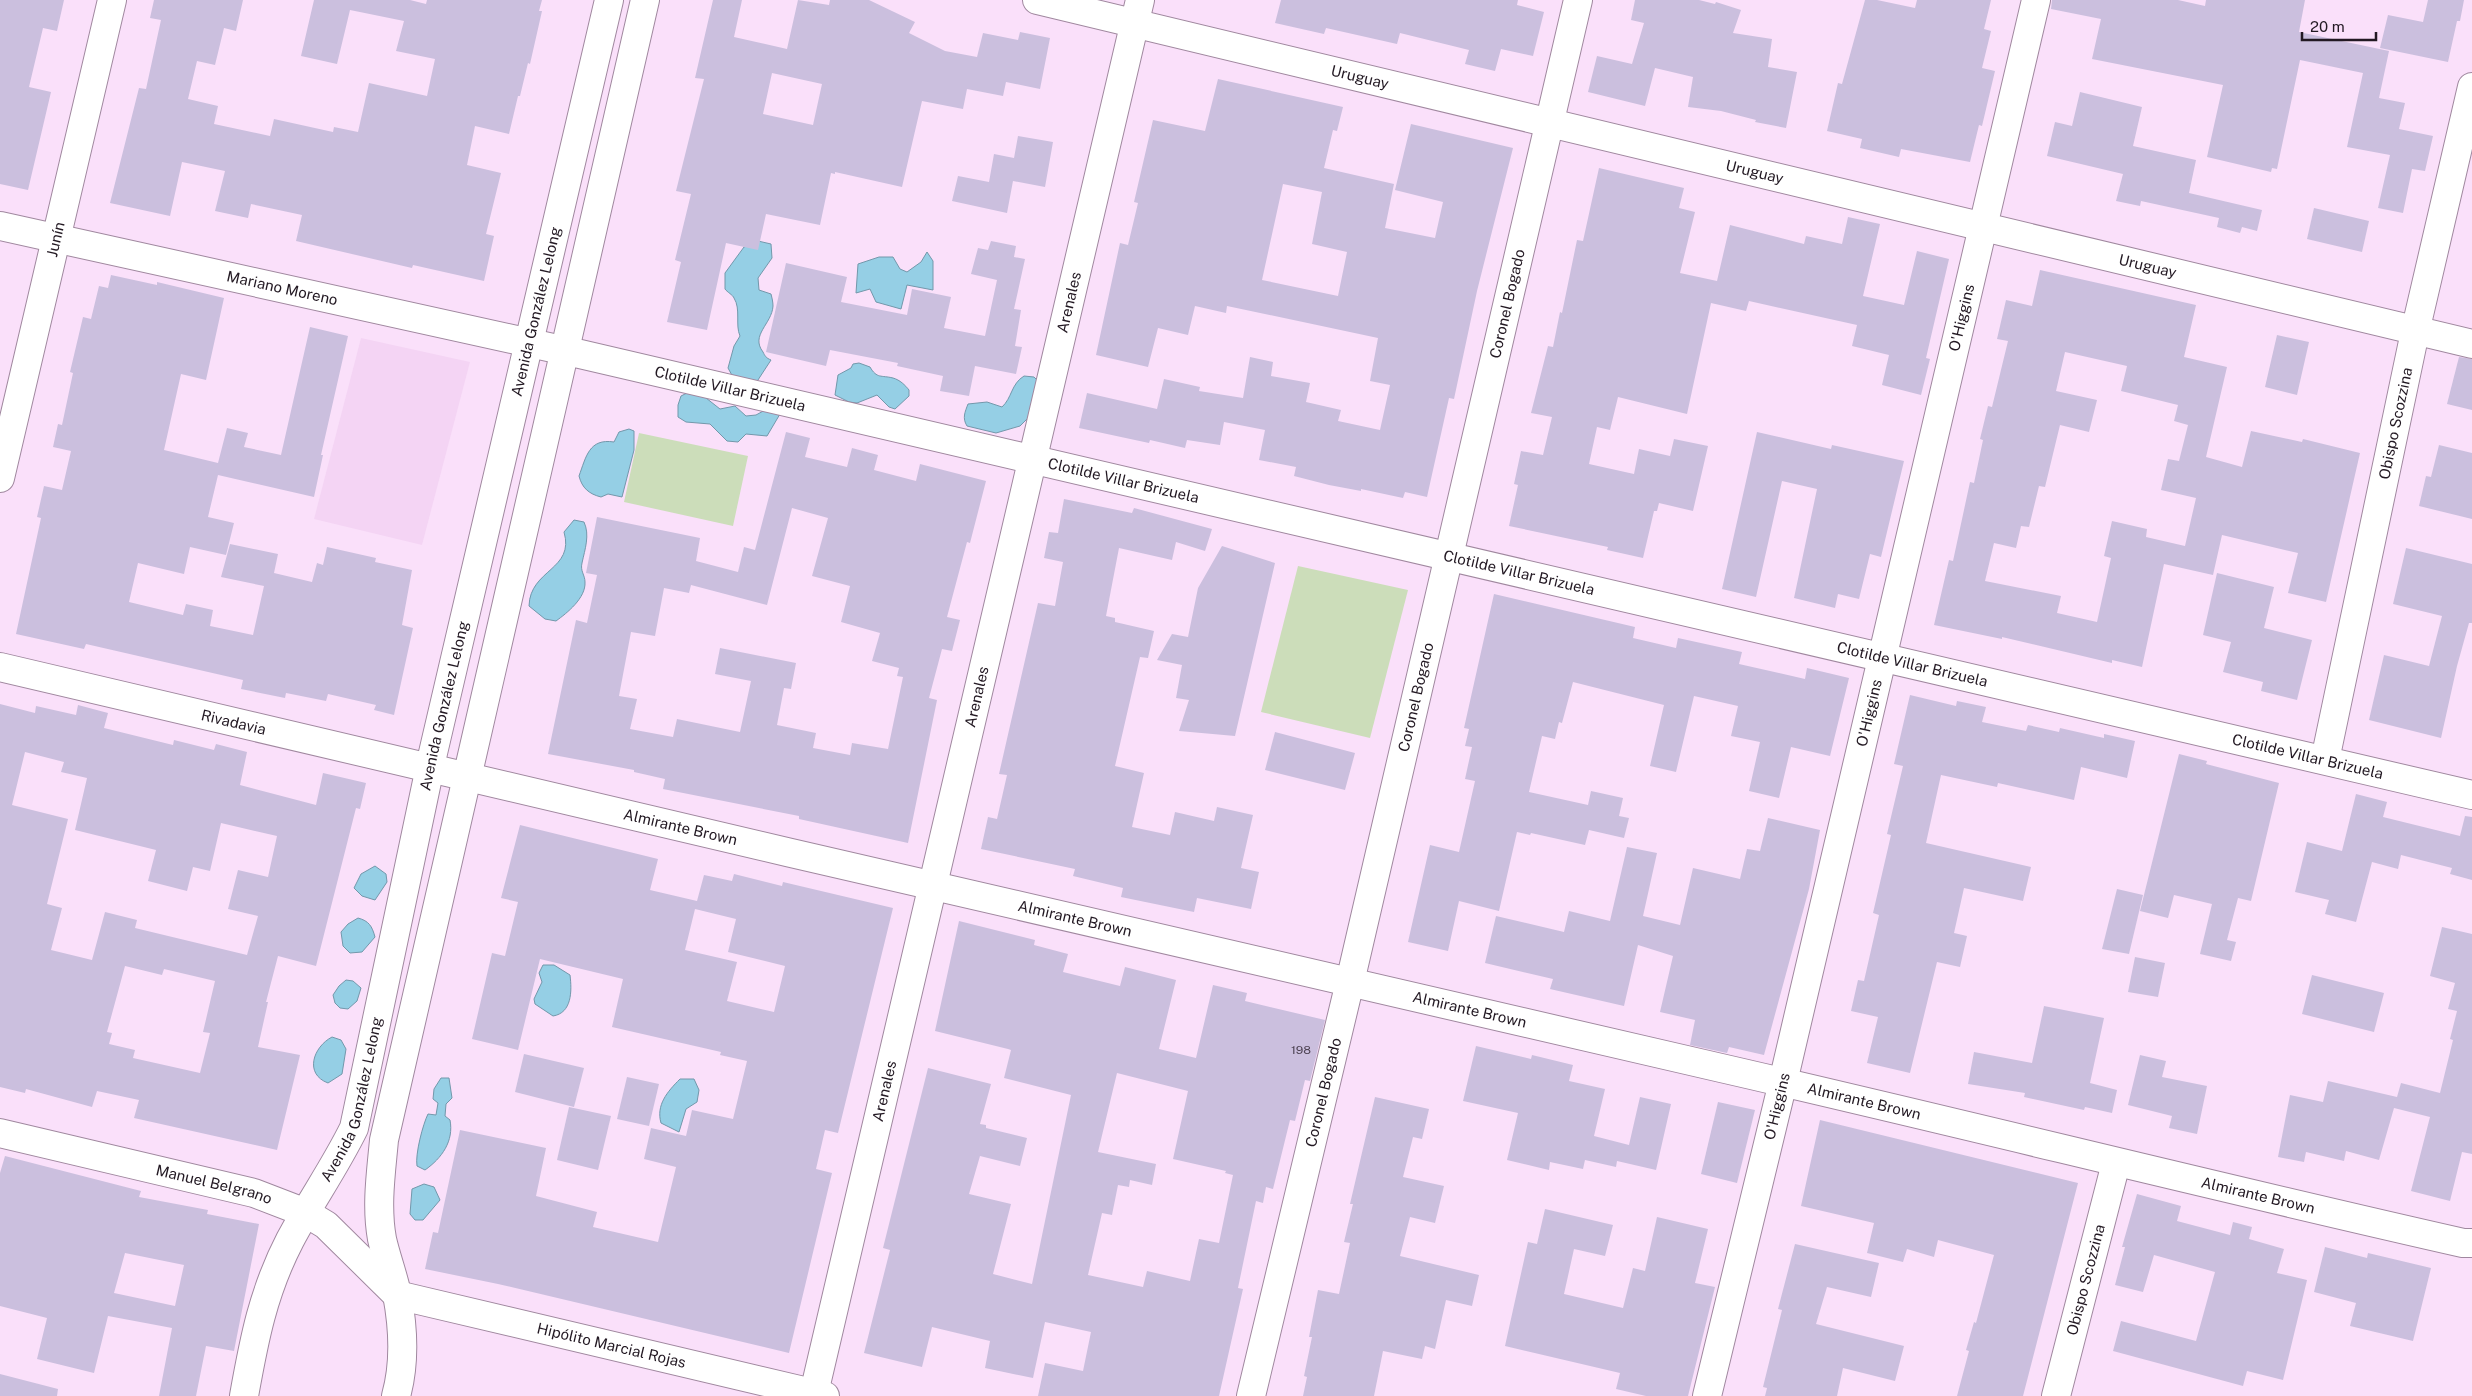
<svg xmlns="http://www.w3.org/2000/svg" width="2472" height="1396" font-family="'Public Sans',sans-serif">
	<rect width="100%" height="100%" fill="#fae0fa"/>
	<path fill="#f4d4f4" d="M361,338L470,362L422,545L314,519Z"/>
	<g fill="#ccddba">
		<path d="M639,433L748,456L733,526L624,502Z"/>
		<path d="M1298,566L1408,590L1370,738L1261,712Z"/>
	</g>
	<g fill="#95cfe5" stroke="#7398ab">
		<path d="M758,241L771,244L772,258L758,278L759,290L771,294C772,298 773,302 773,306C772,324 750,335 763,352C765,356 766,358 771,360L756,383L734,379L728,368L734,346L740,336C735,325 741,309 734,298C733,295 727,292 725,289V273L744,247Z"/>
		<path d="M927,252L933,261V290L907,285L901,309L876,302L870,289L856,293L858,264L879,257H893L900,269L907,272L921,262Z"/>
		<path d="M859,363L870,367C877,379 881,375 893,378C900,380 905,385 909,390V396L895,409L889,407L877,395L857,403L849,402L835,395L838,375L851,368L853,364Z"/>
		<path d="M1024,376L1034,377L1039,382L1030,416L1020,426L996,433L967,426C962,418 965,412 968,404L987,402L1002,407C1012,398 1011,384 1024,376Z"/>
		<path d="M689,392L701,394L720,409L735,406L746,416L756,415L767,409L780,414L767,436L746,434L738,442L727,441L710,424L686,422L678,417V405L681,396Z"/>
		<path d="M629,429L634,431V450L622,497L608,494L601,497C589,494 582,488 579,476C586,457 589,438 614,442L619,432Z"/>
		<path d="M574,520L584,522C590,535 585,549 582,563C580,571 585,575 585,582C586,598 567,613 556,621L545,619L529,606C530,569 575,570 564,532Z"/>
		<path d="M375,866L386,874L387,882L375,900L362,896L354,888L361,874Z"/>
		<path d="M358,918C369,921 372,926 375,937L362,952L350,953L343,946L341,932L348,924Z"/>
		<path d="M543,965H554L570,975C572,991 572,1013 553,1016L535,1004L534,999L542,982L539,973Z"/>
		<path d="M346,980L353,981L361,988L357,1001L348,1009L340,1008L335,1003L333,995L339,986Z"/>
		<path d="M332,1037L341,1040L346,1049L342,1074L328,1083C304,1074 313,1047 332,1037Z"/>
		<path d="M441,1078H449L452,1098L446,1104L445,1116L450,1120C454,1141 442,1158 425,1170L417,1166C415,1154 423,1124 428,1114L436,1115L438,1103L433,1099L434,1089Z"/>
		<path d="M680,1079H694L699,1090L697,1102L686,1109L679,1132L661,1123C656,1105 667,1092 680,1079Z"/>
		<path d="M424,1184L434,1187L440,1200L423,1220H415L410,1214L412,1189Z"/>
	</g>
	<g fill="#cbbfde" fill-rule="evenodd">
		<path d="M0,0H64L57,31L43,28L29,87L51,92L28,190L0,184Z"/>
		<path d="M154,0H243L236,31L224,28L215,65L197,61L188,99L218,106L214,124L270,136L274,119L333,132L334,127L358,132L369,83L427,96L435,59L396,51L404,21L350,10L337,64L301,56L314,0H410L426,4L427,0H542L539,11H542L530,64L528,63L520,96H518L509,134L475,126L467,165L501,173L486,234L494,236L484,281L413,265L412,268L296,241L302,215L251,204L248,218L215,211L225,171L182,162L170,216L110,203L139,88L146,89L161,20L150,18Z"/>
		<path d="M713,0H742L734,37L787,49L798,0L829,5L830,0H869L915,22L909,33L945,51L977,57L983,33L1018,40L1020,32L1050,38L1040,89L1006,82L1003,96L967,89L963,109L922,101L902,187L835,172V174L831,173L820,225L766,214L758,250L726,243L707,330L667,322L681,262L675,260L691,194L676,191L704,79L695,78ZM772,73L822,84L813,125L763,114Z"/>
		<path d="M1281,0H1518L1517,5L1544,12L1533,56L1501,49L1495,71L1465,64L1469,50L1400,33L1397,44L1326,28L1324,34L1275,23Z"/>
		<path d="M1635,0H1699L1715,4L1716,2L1741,10L1733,33L1772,39L1768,67L1797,72L1786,128L1755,122L1756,120L1721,111L1688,107L1693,77L1655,68L1645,106L1588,92L1597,56L1632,64L1644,23L1631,20Z"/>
		<path d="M1865,0H1877L1915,8L1917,0H1991L1984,29L1991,31L1982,68L1995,71L1982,126L1979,125L1970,162L1901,149L1899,157L1860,148L1862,139L1827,131L1838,83L1842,84Z"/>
		<path d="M2052,0H2178L2205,6L2206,0H2305L2299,32L2389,51L2379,98L2405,103L2399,129L2433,136L2425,171L2412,169L2403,213L2378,208L2390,155L2347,147L2363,73L2300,60L2277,169L2272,168L2271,172L2207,157L2223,85L2092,59L2101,19L2051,9Z"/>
		<path d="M2428,0H2464L2460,21H2457L2448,62L2380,48L2388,15L2423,22Z"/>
		<path d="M1218,79L1343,107L1337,131L1333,130L1324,168L1394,184L1385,228L1435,238L1443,202L1395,190L1411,124L1513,148L1477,291L1454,399L1449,398L1427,497L1405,492L1403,498L1361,489V491L1329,485L1294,476L1296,467L1259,460L1265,430L1224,422L1220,445L1187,440L1185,448L1150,440L1149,443L1079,428L1087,393L1157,409L1164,379L1200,387L1199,391L1243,398L1250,357L1273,362L1271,376L1310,383L1306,402L1341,410L1338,421L1380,430L1390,385L1370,381L1378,338L1227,306L1226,313L1195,306L1188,335L1158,328L1148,367L1096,355L1120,243L1128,245L1138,203L1134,202L1153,120L1205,131ZM1283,184L1322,192L1312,244L1347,252L1338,296L1262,280Z"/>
		<path d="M2080,92L2142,107L2133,146L2196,160L2189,193L2262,210L2257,231L2242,227L2240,233L2217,227L2219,218L2141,201L2140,206L2116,201L2123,174L2047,156L2055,122L2072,126Z"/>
		<path d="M1018,136L1053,142L1045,187L1013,181L1007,213L952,201L958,176L989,182L994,154L1014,158Z"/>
		<path d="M1599,168L1684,188L1679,208L1695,212L1680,273L1717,281L1730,225L1804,244L1806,236L1842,244L1848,217L1880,224L1863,296L1904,305L1917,251L1949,259L1926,358L1930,359L1921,395L1882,385L1889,355L1852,346L1857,325L1749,301L1746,311L1711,303L1687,414L1618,397L1610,430L1597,427L1589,464L1634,474L1639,449L1670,456L1674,439L1708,446L1693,511L1659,503L1657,511H1654L1643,558L1607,550L1608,547L1509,526L1518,485L1514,484L1521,451L1543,455L1552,417L1531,413L1548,346L1553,347L1560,312L1562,313L1577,240L1583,241Z"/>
		<path d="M2314,208L2369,221L2362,252L2307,239Z"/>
		<path d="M991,241L1016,246L1014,257L1025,259L1014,309L1021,310L1015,346L1022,347L1016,374L975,366L969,396L940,391L943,376L897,366L898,363L830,350L826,366L766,352L786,263L847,277L841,302L907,315L912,289L951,297L944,328L985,336L997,280L971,274L978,248L988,250Z"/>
		<path d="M2040,270L2196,305L2184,357L2227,367L2206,457L2242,467L2251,431L2302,442L2303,439L2360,453L2326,602L2288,593L2298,553L2222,535L2213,575L2164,564L2142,667L2112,660V663L2002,637V639L1934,625L1949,560L1953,561L1970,482L1974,483L1983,440L1980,439L1988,406L1992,407L2008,341L1997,339L2006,300L2032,306ZM2065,352L2127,366L2121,391L2178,405L2174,421L2188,425L2179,461L2168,459L2161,490L2196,498L2185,546L2146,537L2147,529L2112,521L2104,556L2111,558L2097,622L2057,613L2061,596L1985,581L1994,543L2016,548L2021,526L2029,527L2039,486L2045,487L2060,425L2089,432L2097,400L2056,391Z"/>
		<path d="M111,275L157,285V282L224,298L206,380L181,374L164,450L218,463L227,428L248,433L244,447L281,455L310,327L348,336L321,455H323L314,497L218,475L208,517L234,523L226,555L190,547L184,574L138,563L129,602L183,615L186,604L213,610L210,626L253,635L264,586L221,577L230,544L278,554L274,573L312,582L317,563L323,565L327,547L376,558L375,562L412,570L402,625L413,628L394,715L374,710L376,705L328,694L326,701L286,693L285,698L241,689L243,680L86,644L84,649L16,634L41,518L37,517L44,486L62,490L71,451L53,447L58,424L62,425L73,373L70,372L83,317L91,319L99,286L108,288Z"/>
		<path d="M2277,335L2309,342L2297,395L2265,387Z"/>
		<path d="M2459,357L2472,359V410L2447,404Z"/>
		<path d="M786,432L810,438L805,457L847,467L852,448L878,455L874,470L916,481L920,464L986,481L970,543L967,542L947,617L960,620L952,651L942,649L929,698L937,700L908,843L799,819V816L663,789L665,779L634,772V770L548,754L576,620L587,623L597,575L586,573L597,517L700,538L696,561L738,572L744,547L755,550ZM792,508L828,518L812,576L850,586L841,622L880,633L872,661L899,668L897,676L903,677L888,749L852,743L850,755L813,748L816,733L777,725L784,688L791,689L796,663L720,648L715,674L751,681L740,732L677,719L673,737L630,729L637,699L619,696L631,632L655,636L664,588L689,593L691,585L767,605Z"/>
		<path d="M1757,432L1831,449L1832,445L1904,461L1881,557L1870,554L1859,599L1838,594L1835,608L1794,598L1817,489L1782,481L1756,597L1722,589Z"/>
		<path d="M2439,445L2472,453V519L2419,506L2426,476L2431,477Z"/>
		<path d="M1064,499L1132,513L1134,508L1212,529L1205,551L1176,542L1172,560L1119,548L1106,616L1115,618V622L1154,631L1148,658L1140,657L1115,766L1144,773L1132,827L1170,835L1175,812L1214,821L1217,807L1253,815L1241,868L1259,872L1251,909L1197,898L1194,912L1121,897L1123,888L1073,876L1075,869L981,849L988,817L997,819L1007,775L999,774L1038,603L1055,606L1063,562L1044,558L1049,532L1058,533Z"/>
		<path d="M1222,546L1275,563L1235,736L1179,731L1189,700L1176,698L1182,665L1157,660L1172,634L1188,637L1198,588Z"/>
		<path d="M2406,548L2472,564V623H2469L2457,666L2441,738L2369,720L2384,655L2429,666L2442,616L2393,604Z"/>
		<path d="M2217,573L2274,587L2264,628L2312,640L2297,700L2261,691L2263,682L2223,672L2231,642L2203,635Z"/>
		<path d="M1494,594L1635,627L1633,638L1676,648L1678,638L1742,652L1739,664L1805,679L1807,668L1849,678L1830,756L1791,747L1779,798L1749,791L1760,742L1731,736L1738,706L1694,696L1676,772L1650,766L1664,705L1573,682L1562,723L1559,722L1555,739L1542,736L1529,792L1588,805L1591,791L1623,798L1619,816L1629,818L1624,838L1589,830L1585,845L1531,833L1530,835L1517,832L1499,911L1459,901L1448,951L1408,942L1430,845L1459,852L1475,781L1465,779L1472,747L1465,746L1469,729L1464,728Z"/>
		<path d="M1910,695L1956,706L1957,701L1986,707L1982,722L2026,731L2028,725L2059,732L2060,728L2104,738V734L2135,741L2127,778L2081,767L2074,800L1998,783L1997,787L1941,775L1926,843L2031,867L2023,901L1964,888L1954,933L1967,936L1960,967L1937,962L1910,1073L1867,1063L1878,1017L1851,1011L1858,980L1864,981L1879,915L1873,913L1891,835L1887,834L1903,766L1894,764Z"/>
		<path d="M0,704L35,713L36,706L76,715L78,705L108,713L104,728L173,745L174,740L214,750L216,744L247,752L240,785L316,805L323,773L366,783L360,809L356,808L316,966L278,956L266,1002H268L258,1047L300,1055L277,1150L134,1118L139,1100L97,1091L92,1107L26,1089L25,1093L0,1087ZM25,752L64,762L61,772L87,778L75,830L156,850L148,881L187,891L193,867L210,871L221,823L277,836L268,877L238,870L228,909L258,916L247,955L135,928L137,920L105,912L92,960L51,950L62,908L47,904L68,819L12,805ZM125,966L162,975L164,969L215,981L203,1032L210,1033L200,1073L133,1058L135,1050L109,1044L112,1033L107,1032Z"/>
		<path d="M1275,732L1355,753L1345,790L1265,770Z"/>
		<path d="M2179,754L2207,761L2206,764L2279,783L2251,901L2238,898L2227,940L2236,942L2231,961L2200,954L2212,904L2174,895L2168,918L2140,911Z"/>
		<path d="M2356,794L2387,802L2383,817L2460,836L2465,816L2472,817V880L2450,874L2452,868L2401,855L2398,869L2372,862L2356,922L2325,914L2329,900L2295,892L2307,842L2342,851Z"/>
		<path d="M1768,818L1820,830L1809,889L1764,1055L1729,1047L1727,1053L1690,1045L1695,1020L1660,1012L1673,956L1638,945L1624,1006L1550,989L1553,979L1485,963L1496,916L1564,932L1569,911L1610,921L1627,847L1657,853L1643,916L1680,925L1693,868L1740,879L1747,849L1760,851Z"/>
		<path d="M520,825L658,859L650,890L697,901L704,875L732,881L734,874L782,886L783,882L893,908L838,1133L825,1130L816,1169L832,1173L789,1353L498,1284L425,1269L433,1232L438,1233L460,1130L546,1148L536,1196L597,1212L593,1227L658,1242L676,1167L644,1159L651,1128L686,1136L692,1110L733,1119L747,1061L720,1055L721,1052L612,1027L623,979L540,959L518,1050L472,1039L492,953L505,956L518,902L501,898ZM695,909L736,919L728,952L785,966L774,1012L727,1001L737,962L685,950Z"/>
		<path d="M2117,889L2143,895L2129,954L2102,949Z"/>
		<path d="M959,921L1035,940L1034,945L1068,954L1063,972L1120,986L1125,967L1176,980L1159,1049L1196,1058L1213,985L1247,993L1245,1001L1325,1020L1310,1081L1305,1080L1295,1121L1290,1120L1273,1189L1266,1187L1263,1203L1256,1201L1238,1288L1243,1289L1219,1396H1038L1045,1363L1083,1371L1091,1332L1045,1322L1033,1378L985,1368L990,1341L932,1327L922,1367L864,1353L890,1250L883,1248L928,1068L991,1084L980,1124L986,1125V1128L1027,1138L1020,1166L980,1156L969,1194L1011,1204L993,1274L1032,1284L1071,1095L1004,1078L1011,1050L1008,1049L935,1031ZM1117,1073L1188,1091L1173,1159L1226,1171L1225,1173L1233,1175L1219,1243L1199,1239L1190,1281L1147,1271L1143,1287L1088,1275L1102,1213L1112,1215L1118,1185L1129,1187L1130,1180L1152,1185L1156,1164L1098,1152Z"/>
		<path d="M2442,927L2472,934V1154L2462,1152L2450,1201L2411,1191L2430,1117L2394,1108L2379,1160L2346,1151L2344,1161L2306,1152L2304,1162L2278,1157L2290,1095L2323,1102L2328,1081L2397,1097L2401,1083L2440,1093L2453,1040L2450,1039L2457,1011L2448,1009L2455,983L2430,976Z"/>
		<path d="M2135,957L2165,963L2158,997L2128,992Z"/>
		<path d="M2312,975L2384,993L2374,1032L2302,1014Z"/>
		<path d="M2044,1006L2104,1018L2090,1083L2117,1090L2112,1113L2085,1107L2084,1110L2024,1097L2025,1093L1968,1084L1974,1052L2032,1063Z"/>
		<path d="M1476,1046L1531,1059L1532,1055L1573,1065L1569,1081L1605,1089L1594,1136L1629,1145L1640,1097L1671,1104L1656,1170L1617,1161L1616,1167L1585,1160L1583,1169L1550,1162L1549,1170L1507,1160L1518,1113L1463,1101Z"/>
		<path d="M524,1054L584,1068L574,1107L515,1092Z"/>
		<path d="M2140,1055L2166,1061L2162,1077L2207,1086L2197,1134L2169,1128L2172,1116L2128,1105Z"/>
		<path d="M627,1077L659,1084L649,1126L617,1119Z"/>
		<path d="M1375,1097L1429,1109L1422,1139L1413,1137L1403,1177L1444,1186L1435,1223L1410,1217L1400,1256L1479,1275L1472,1306L1446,1300L1435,1349L1425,1346L1422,1359L1383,1351L1374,1396H1303L1307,1377L1304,1376L1312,1337H1309L1318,1290L1339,1294L1350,1243L1344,1242L1353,1204H1350Z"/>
		<path d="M1718,1102L1755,1110L1737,1183L1701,1174Z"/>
		<path d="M569,1107L611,1116L598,1170L557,1160Z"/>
		<path d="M1820,1120L2078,1183L2023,1396H1957L1969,1351L1966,1350L1974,1322L1976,1323L1994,1255L1938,1240L1934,1257L1907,1249L1903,1262L1867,1253L1874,1223L1801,1206Z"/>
		<path d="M5,1156L141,1191L139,1197L208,1210L207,1214L259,1224L234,1351L206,1346L196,1396H159L172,1328L108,1316L94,1373L37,1359L47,1318L0,1306V1173ZM125,1253L184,1265L175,1306L114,1293Z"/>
		<path d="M2137,1194L2181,1206L2177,1221L2230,1235L2233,1222L2252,1227L2249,1239L2284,1249L2277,1273L2307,1280L2283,1380L2247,1371L2243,1386L2113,1351L2121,1321L2196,1341L2215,1272L2154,1255L2143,1292L2115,1285L2125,1247H2122Z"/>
		<path d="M1545,1209L1613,1225L1605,1256L1574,1249L1564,1294L1623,1308L1633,1268L1645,1271L1657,1217L1708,1229L1695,1283L1715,1287L1688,1396H1646L1616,1389L1620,1373L1505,1346L1528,1242L1537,1244Z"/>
		<path d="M1795,1244L1879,1263L1871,1297L1827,1287L1816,1324L1904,1346L1895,1381L1843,1368L1837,1396H1765L1767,1388L1763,1387L1782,1310L1778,1309Z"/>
		<path d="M2325,1247L2367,1258L2368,1253L2431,1268L2413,1341L2350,1326L2356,1303L2314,1292Z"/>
		<path d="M0,1374L58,1389L57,1396H0Z"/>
	</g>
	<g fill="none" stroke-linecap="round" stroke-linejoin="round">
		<g stroke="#a0889f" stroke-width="30">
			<g id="minor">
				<path id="s1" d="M1037,0L2472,344"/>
				<path id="s2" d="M0,226L580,354L2472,795"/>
				<path id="s3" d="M0,478L112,0"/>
				<path id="s4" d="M0,667C573,804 1147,935 1721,1068C1969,1125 2215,1187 2463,1243H2472"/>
				<path id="s5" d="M2325,760L2415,332L2472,87"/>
				<path id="s6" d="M0,1133L254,1193L306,1213L326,1225L397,1295L825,1396"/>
				<path id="s7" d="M814,1393L1140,0"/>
				<path id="s8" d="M1251,1396L1350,982L1578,0"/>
				<path id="s9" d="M1707,1396L1783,1082L2036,0"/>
				<path id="s10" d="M2056,1396L2116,1163"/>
			</g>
		</g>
		<g stroke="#a0889f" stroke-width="30">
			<g id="major">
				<path id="s11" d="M244,1396C254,1340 263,1292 290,1240C310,1202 335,1167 354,1128L433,753L609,0"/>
				<path d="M396,1396C405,1364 403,1326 397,1294C393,1275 386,1257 382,1239C376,1206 381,1173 384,1140L645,0"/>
			</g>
		</g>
		<use href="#minor" stroke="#fff" stroke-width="28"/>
		<use href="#major" stroke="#fff" stroke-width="28"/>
	</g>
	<g text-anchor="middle" stroke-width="4" stroke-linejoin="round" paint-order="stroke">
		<g font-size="12" fill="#4d4252">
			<text x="1301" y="1054">198</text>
		</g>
		<g font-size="15" fill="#231923" stroke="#fae0fa">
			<text dy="5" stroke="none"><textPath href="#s1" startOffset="332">Uruguay</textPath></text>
			<text dy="5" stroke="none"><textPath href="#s1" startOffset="738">Uruguay</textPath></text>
			<text dy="5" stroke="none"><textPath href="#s3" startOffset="245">Junín</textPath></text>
			<text dy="5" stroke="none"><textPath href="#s1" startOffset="1142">Uruguay</textPath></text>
			<text dy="5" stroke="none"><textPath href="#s2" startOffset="289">Mariano Moreno</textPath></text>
			<text dy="5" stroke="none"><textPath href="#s7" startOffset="1120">Arenales</textPath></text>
			<text dy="5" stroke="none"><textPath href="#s8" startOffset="1122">Coronel Bogado</textPath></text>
			<text dy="5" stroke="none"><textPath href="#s11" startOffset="1129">Avenida González Lelong</textPath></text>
			<text dy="5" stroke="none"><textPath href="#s9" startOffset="1108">O'Higgins</textPath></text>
			<text dy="5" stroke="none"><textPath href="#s2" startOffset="748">Clotilde Villar Brizuela</textPath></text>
			<text dy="5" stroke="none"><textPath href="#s5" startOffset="344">Obispo Scozzina</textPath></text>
			<text dy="5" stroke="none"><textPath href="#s2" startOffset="1152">Clotilde Villar Brizuela</textPath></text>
			<text dy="5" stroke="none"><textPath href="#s2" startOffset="1558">Clotilde Villar Brizuela</textPath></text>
			<text dy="5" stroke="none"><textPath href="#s2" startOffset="1962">Clotilde Villar Brizuela</textPath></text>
			<text dy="5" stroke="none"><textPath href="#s7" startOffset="715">Arenales</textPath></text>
			<text dy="5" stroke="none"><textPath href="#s8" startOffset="718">Coronel Bogado</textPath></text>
			<text dy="5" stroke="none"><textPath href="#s11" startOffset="724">Avenida González Lelong</textPath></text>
			<text dy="5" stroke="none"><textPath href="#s9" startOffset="702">O'Higgins</textPath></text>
			<text dy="5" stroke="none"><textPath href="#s4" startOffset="240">Rivadavia</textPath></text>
			<text dy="5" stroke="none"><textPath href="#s2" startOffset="2368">Clotilde Villar Brizuela</textPath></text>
			<text dy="5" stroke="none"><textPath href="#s4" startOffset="699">Almirante Brown</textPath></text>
			<text dy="5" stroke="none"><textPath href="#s4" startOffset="1104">Almirante Brown</textPath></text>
			<text dy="5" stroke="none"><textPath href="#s4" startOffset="1509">Almirante Brown</textPath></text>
			<text dy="5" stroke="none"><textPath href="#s7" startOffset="310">Arenales</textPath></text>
			<text dy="5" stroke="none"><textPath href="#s8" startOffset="312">Coronel Bogado</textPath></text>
			<text dy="5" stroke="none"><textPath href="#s11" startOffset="319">Avenida González Lelong</textPath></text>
			<text dy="5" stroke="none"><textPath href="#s4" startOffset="1914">Almirante Brown</textPath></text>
			<text dy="5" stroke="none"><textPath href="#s9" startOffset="298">O'Higgins</textPath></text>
			<text dy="5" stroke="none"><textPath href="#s6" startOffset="220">Manuel Belgrano</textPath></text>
			<text dy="5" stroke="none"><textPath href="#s4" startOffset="2319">Almirante Brown</textPath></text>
			<text dy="5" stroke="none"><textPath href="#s10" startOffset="120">Obispo Scozzina</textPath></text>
			<text dy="5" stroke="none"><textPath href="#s6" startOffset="660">Hipólito Marcial Rojas</textPath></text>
		</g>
	</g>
	<path d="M2302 32v8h74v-8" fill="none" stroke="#231923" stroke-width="2.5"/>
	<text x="2310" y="32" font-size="15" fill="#231923" stroke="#fae0fa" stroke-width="4" paint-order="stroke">20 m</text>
</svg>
